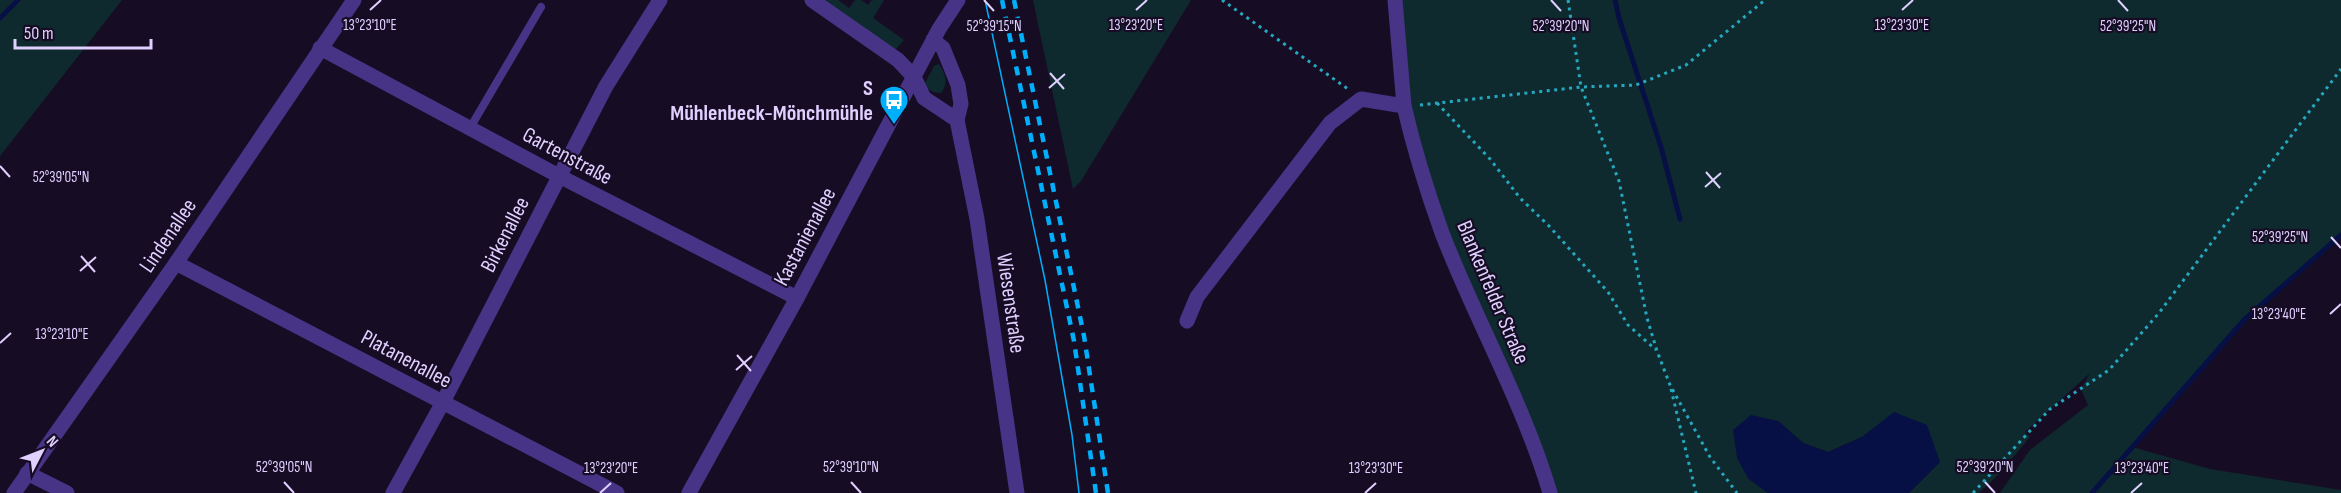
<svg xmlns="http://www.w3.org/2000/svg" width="2341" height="493" font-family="'Sofia Sans Condensed',sans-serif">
	<rect width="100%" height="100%" fill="#160d25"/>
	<g fill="#0f2a2f">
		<path d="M0,0H122L0,156Z"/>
		<path d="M824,0H838L849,8L855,0H861L868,5L872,0H884L873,18L904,40L896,49L890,47Z"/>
		<path d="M1033,0H1191L1081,181L1073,189Z"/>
		<path d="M1395,0H2341V235L2244,320L2132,447L2210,469L2341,490V493H2000L2030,450L2088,405L2081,389L2090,373L2025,432L2030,437L2000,473L1979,493H1909L1940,462L1895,412L1862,437L1828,452L1803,443L1778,421L1748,478L1768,493H1552L1445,231L1418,149Z"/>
		<path d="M939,64C945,74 949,83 941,93C935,93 927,91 925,83L934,66Z"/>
	</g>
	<path fill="#061044" d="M1894,412L1927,425L1940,462L1909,493H1768L1748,478L1737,458L1733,430L1751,415L1778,421L1803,443L1828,452L1862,437Z"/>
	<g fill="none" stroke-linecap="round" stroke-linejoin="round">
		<g stroke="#061044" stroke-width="5">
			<path d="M1615,0L1619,18L1661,147L1680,219"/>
			<path d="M0,18L18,0"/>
			<path d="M2092,493L2244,320L2341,235"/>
		</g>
		<g stroke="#25a8be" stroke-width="3" stroke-dasharray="3 4.5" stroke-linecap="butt">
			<path d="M1222,0L1348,89"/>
			<path d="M1568,0L1581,87L1619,181L1647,318L1657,351L1670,385L1710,457L1737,493"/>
			<path d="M1437,103L1490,159L1520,198L1549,226L1608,292L1628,325L1656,350"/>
			<path d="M1420,105L1581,87L1636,85L1686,65L1765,0"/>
			<path d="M1671,389L1696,493"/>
			<path d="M1973,493L2050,409L2109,370L2159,313L2341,69"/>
		</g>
		<path stroke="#483487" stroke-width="8" d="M470,128L541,7"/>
		<g stroke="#483487" stroke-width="15">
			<path d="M812,0L898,60L914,77L924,98L957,120"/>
			<path d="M1395,0L1404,106"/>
			<path d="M933,40L943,48L958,85L961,104L957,120L977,219L1017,493"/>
			<path d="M320,48L559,176L797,298"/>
			<path d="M176,263L617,493"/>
			<path d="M1187,321L1197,297L1330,123L1361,99L1404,106C1414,149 1427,191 1442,233C1476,321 1523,402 1550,493"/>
			<path d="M27,473L67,493"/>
			<path d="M14,493L176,263L354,0"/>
			<path d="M393,493L443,402L606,86L660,0"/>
			<path d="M689,493L797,298L939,29L958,0"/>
		</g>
		<path stroke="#00affb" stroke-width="1.5" d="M985,0L1045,280L1072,435L1079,493"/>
		<g stroke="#00affb" stroke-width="4.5" stroke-dasharray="9 8" stroke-linecap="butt">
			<path d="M1002,0L1074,341L1096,493"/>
			<path d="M1014,0L1084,336L1108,493"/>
		</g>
	</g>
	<path fill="none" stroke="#dfd0ff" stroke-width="2" d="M984,0L994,11M1551,0L1561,11M2118,0L2128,11M370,10L381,0M1136,10L1147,0M1902,10L1913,0M1050,73L1064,89M1049,88L1065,74M0,166L10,177M1706,172L1720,188M1705,187L1721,173M2331,237L2341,248M81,256L95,272M80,271L96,257M2330,314L2341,304M0,343L11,333M737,355L751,371M736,370L752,356M284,482L294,493M851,482L861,493M1985,482L1995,493M600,493L611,483M1365,493L1376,483M2131,493L2142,483"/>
	<defs>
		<g id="bus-pin" transform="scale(1.5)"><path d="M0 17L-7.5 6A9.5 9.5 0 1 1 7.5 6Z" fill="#00affb" stroke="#160d25"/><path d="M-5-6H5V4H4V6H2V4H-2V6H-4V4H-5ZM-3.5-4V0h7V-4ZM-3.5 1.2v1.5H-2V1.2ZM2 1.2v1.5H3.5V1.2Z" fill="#fff"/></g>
	</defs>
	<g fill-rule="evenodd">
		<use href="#bus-pin" x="894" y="100"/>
	</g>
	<g text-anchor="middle" stroke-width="4.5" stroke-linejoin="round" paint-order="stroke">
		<g font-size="22" font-weight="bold" fill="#dfd0ff" stroke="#160d25" text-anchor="end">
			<text x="873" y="95">S<tspan x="873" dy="25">Mühlenbeck-Mönchmühle</tspan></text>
		</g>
		<g font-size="22" fill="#dfd0ff" stroke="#160d25">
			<text transform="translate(568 155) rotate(28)" y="8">Gartenstraße</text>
			<text transform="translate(504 234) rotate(-63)" y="8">Birkenallee</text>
			<text transform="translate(167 235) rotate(-56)" y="8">Lindenallee</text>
			<text transform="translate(804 236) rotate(-62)" y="8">Kastanienallee</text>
			<text transform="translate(1494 292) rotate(67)" y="8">Blankenfelder Straße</text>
			<text transform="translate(1012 303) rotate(82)" y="8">Wiesenstraße</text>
			<text transform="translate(407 358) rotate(28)" y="8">Platanenallee</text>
		</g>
	</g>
	<g font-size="15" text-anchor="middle" fill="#dfd0ff" stroke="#160d25" stroke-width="4.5" stroke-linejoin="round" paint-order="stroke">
		<text x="1136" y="30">13°23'20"E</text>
		<text x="370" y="30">13°23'10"E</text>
		<text x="1902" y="30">13°23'30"E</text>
		<text x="994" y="31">52°39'15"N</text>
		<text x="1561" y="31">52°39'20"N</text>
		<text x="2128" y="31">52°39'25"N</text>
		<text x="61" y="182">52°39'05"N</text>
		<text x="2280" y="242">52°39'25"N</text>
		<text x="2279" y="319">13°23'40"E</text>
		<text x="62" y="339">13°23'10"E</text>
		<text x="284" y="472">52°39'05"N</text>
		<text x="851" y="472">52°39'10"N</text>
		<text x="1985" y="472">52°39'20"N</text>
		<text x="611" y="473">13°23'20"E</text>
		<text x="1376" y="473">13°23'30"E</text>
		<text x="2142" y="473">13°23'40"E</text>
	</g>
	<g transform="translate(42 451) rotate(48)" stroke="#160d25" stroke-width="4.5" paint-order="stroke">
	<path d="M0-4.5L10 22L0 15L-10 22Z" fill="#dfd0ff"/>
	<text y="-9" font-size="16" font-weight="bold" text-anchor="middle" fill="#dfd0ff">N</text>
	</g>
	<path d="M15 39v9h136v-9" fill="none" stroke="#dfd0ff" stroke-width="3"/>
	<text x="24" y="39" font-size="18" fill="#dfd0ff" stroke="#160d25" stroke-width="4.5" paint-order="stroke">50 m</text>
</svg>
